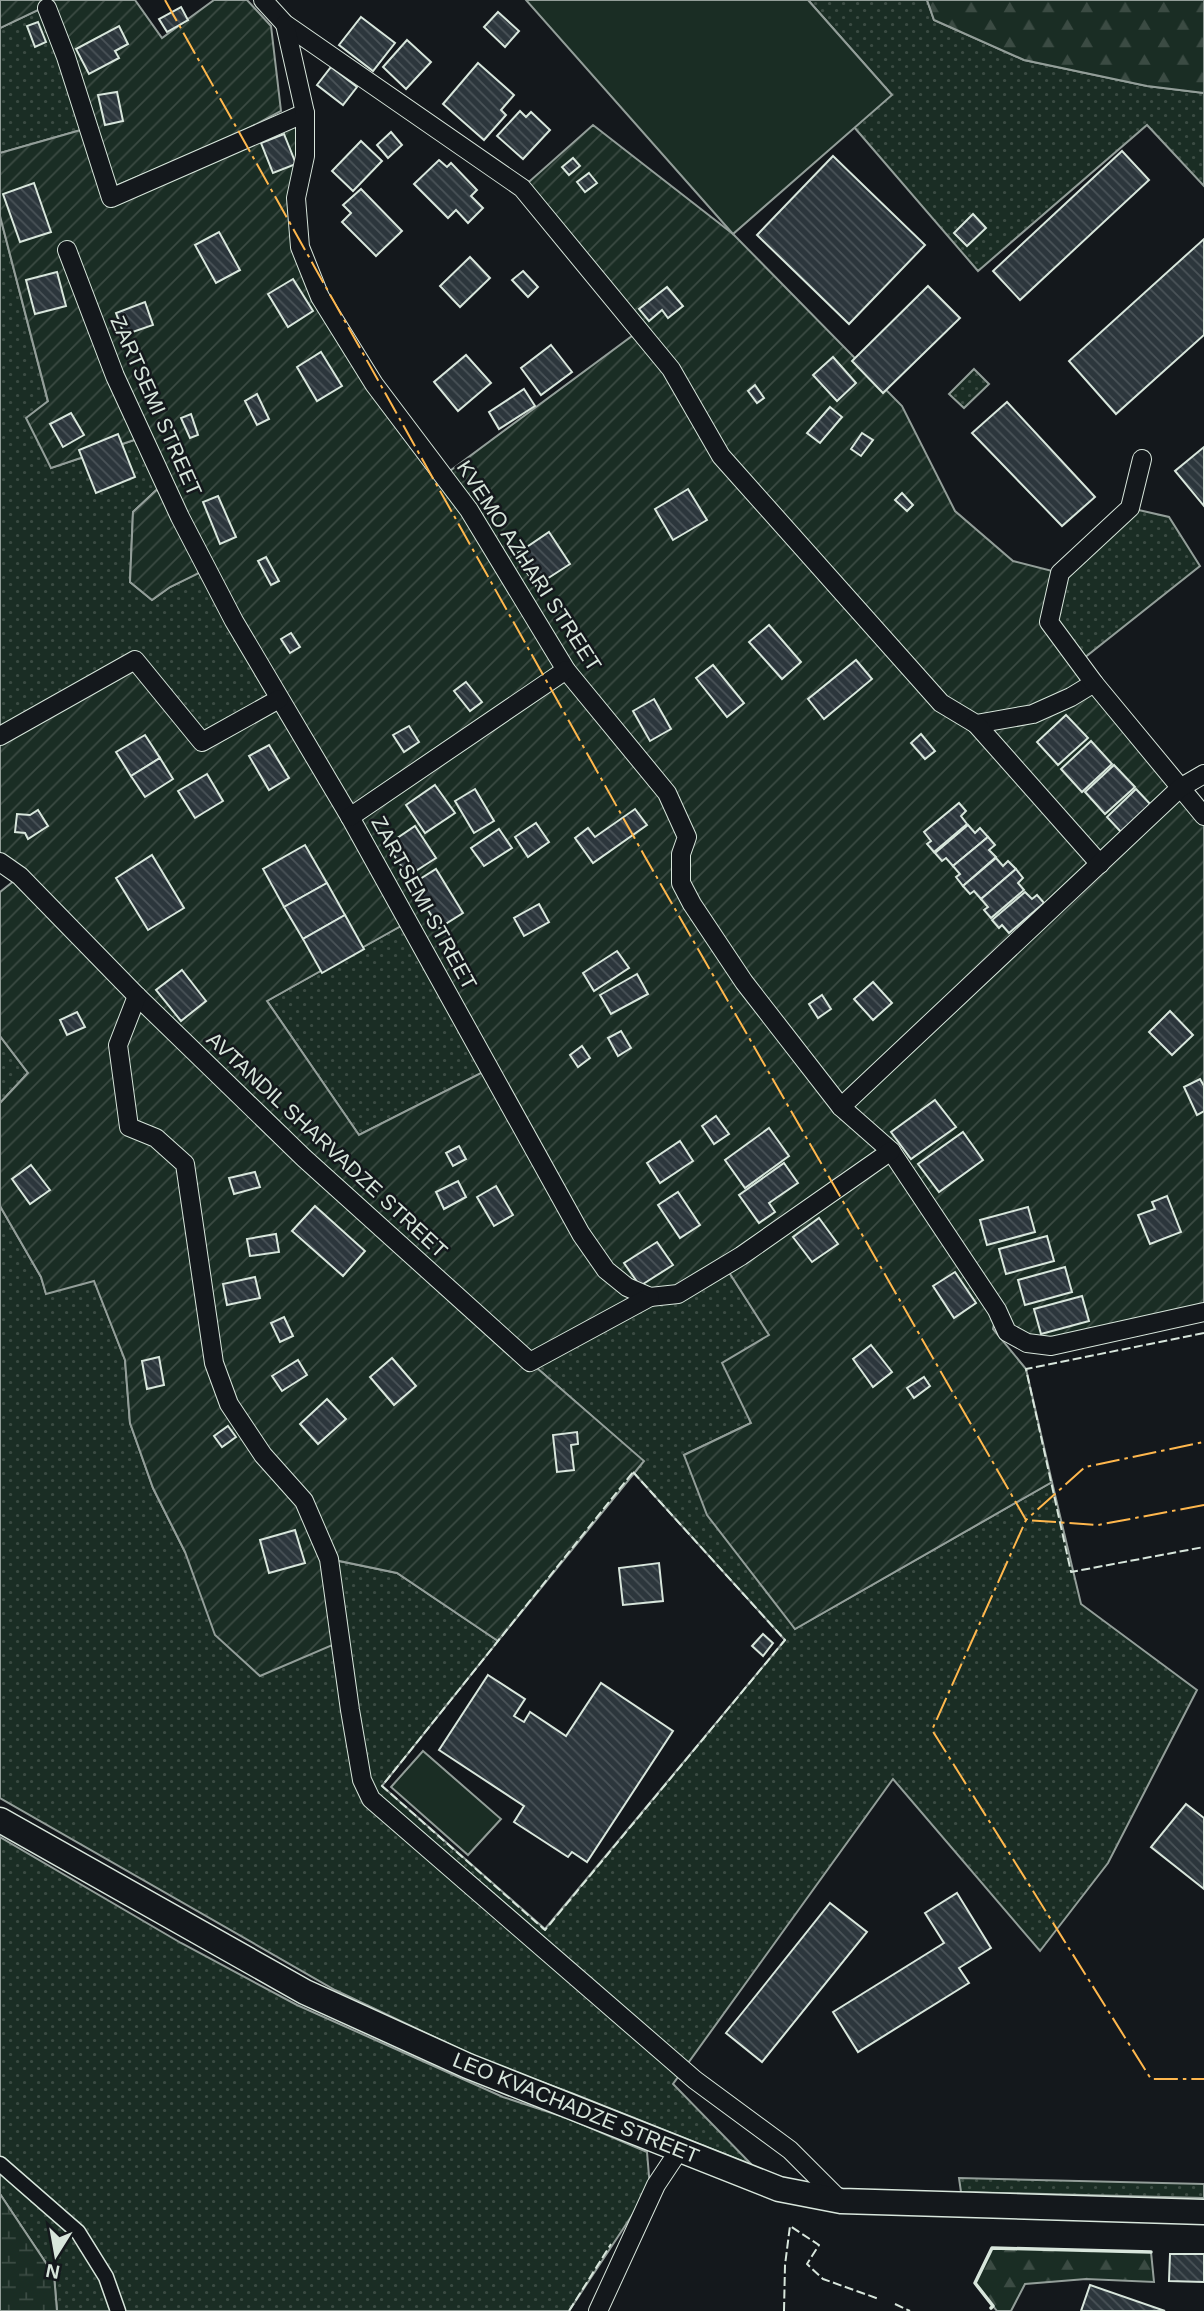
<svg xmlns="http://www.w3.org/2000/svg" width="1204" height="2311" font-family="Arial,sans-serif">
	<defs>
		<pattern id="grass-dots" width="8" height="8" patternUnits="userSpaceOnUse" patternTransform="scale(1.75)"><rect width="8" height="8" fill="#1a2d24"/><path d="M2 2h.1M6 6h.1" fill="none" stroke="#3b4b43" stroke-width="1.8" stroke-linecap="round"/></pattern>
		<pattern id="forest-firs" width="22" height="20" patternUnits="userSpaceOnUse" patternTransform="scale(1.75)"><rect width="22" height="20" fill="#1a2d24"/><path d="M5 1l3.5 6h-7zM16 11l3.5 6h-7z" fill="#3b4b43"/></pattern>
		<pattern id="wetland-marsh" width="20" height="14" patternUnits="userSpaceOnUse" patternTransform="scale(1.75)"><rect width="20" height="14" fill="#1a2d24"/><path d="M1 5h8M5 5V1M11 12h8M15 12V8" fill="none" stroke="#3b4b43"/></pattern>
		<pattern id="garden-furrows" width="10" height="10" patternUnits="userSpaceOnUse" patternTransform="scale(1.75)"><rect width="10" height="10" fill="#1a2d24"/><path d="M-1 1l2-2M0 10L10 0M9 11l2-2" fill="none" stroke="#3b4b43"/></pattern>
		<pattern id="building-back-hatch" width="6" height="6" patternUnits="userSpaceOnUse" patternTransform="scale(1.75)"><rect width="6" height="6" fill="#2c363c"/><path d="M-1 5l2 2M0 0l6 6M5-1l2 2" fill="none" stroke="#4a5358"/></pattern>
	</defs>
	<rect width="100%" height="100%" fill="#14181c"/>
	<g fill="url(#grass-dots)" stroke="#939e99" stroke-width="2">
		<path d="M808,0H927L934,20L1024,60L1147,86L1204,93V186L1147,125L978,271L854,127L891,94Z"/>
		<path d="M42,8L88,128L0,153V28Z"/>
		<path d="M0,216L48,402L51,468L143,437L164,483L133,512L130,582L152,600L170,587L207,568L279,699L202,742L0,736Z"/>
		<path d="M974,369L989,384L964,408L949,394Z"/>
		<path d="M1130,508L1169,517L1200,566L1079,662L1049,622L1060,573Z"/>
		<path d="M408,922L490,1069L359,1135L267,1001Z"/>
		<path d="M0,1036L28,1073L0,1103Z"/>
		<path d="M0,1206L41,1277L46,1293L94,1280L125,1360L130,1423L153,1488L185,1552L329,1559L397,1573L498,1641L382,1786L545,1929L785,1640L633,1472L643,1461L530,1362L725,1266L770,1335L751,1423L684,1455L795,1629L1052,1482L1081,1604L1197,1690L1108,1863L1040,1951L893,1779L673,2084L752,2165L574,2094L485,2061L335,1990L0,1798Z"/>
		<path d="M0,1837L181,1943L297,2005L503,2097L567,2118L647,2152L650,2188L569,2311H57L54,2275L0,2194Z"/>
		<path d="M959,2178L1204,2184V2198L961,2192Z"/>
	</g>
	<g fill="url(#forest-firs)" stroke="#939e99" stroke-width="2">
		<path d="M927,0H1204V93L1147,86L1024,60L934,20Z"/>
		<path d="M992,2248L1151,2252L1154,2282L1086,2279L1025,2284L1011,2311H997L975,2283Z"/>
	</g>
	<path fill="url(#wetland-marsh)" stroke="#939e99" stroke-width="2" d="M0,2194L54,2275L57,2311H0Z"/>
	<g fill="url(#garden-furrows)" stroke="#939e99" stroke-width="2" fill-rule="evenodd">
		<path d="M0,0H135L162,38L214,0H247L271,26L281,111L230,138L118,185L110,183L42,8L0,28Z"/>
		<path d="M305,113L296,198L320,297L443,476L640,330L522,188L593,125L733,234L902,406L955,511L1013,561L1060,573L1049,622L1204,816V1304L1049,1341L1016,1330L997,1311L993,1329L1026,1369L1052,1482L795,1629L707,1515L684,1455L751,1423L722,1363L769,1335L725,1266L650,1297L530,1362L644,1461L498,1641L397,1573L330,1559L342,1641L260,1676L215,1635L185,1552L153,1488L130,1423L125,1360L94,1281L46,1294L41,1277L0,1206V1103L28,1073L0,1036V892L20,876L0,862V736L135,660L202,742L278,699L207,569L170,587L152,600L130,582L133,512L164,483L143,437L51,468L26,418L48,401L0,216V153L88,128L111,198ZM408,922L489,1069L359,1135L267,1001Z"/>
	</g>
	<g fill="#1a2d24" stroke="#939e99" stroke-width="2">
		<path d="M526,0H808L892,95L733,234Z"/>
		<path d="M423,1751L501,1819L468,1855L391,1787Z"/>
	</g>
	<g fill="url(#building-back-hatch)" stroke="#d8e6dc" stroke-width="2">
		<path d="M181,7L188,20L167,32L159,19Z"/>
		<path d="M498,12L519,31L505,47L484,27Z"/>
		<path d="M361,17L395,43L373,71L339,45Z"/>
		<path d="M38,22L46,42L35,47L27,26Z"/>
		<path d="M119,26L128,44L115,51L119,58L89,74L76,49Z"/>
		<path d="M407,40L431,62L406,89L383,67Z"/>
		<path d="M478,63L514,95L501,110L506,115L484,140L443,104Z"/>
		<path d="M331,67L357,87L343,105L317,85Z"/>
		<path d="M117,92L123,121L105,125L98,95Z"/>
		<path d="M520,111L526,117L531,112L550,130L523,159L497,136Z"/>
		<path d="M391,132L402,145L388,158L377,145Z"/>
		<path d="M284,134L296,164L273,173L261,143Z"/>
		<path d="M361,141L382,161L353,191L332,171Z"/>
		<path d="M1122,151L1149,180L1020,300L993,271Z"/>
		<path d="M833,156L925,245L849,324L757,235Z"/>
		<path d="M573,158L580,166L569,175L562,167Z"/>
		<path d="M439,160L447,167L451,163L477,190L471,196L483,208L468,223L456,210L448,218L414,184Z"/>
		<path d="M589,173L597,183L585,192L577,182Z"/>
		<path d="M34,183L51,232L20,242L3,194Z"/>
		<path d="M361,189L402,231L376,256L342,222L351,213L343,205Z"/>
		<path d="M973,214L986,228L967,246L954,233Z"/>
		<path d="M219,232L240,270L216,283L195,245Z"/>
		<path d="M1204,239V335L1116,414L1069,361Z"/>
		<path d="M470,257L490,278L460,307L440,286Z"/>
		<path d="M523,271L538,287L528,297L512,280Z"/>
		<path d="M57,272L66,306L35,314L26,280Z"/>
		<path d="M293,279L313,311L288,327L268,294Z"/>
		<path d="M928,286L960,318L883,393L852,361Z"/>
		<path d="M667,287L683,306L668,318L662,310L649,321L639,309Z"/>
		<path d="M145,302L153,325L124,335L116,313Z"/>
		<path d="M551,345L572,372L541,395L521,368Z"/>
		<path d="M321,352L342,386L317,401L297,367Z"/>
		<path d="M466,355L491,383L458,411L434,382Z"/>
		<path d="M833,357L856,383L837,401L813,375Z"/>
		<path d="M755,385L764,398L757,403L748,391Z"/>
		<path d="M524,389L535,406L499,429L489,412Z"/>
		<path d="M257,394L269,419L257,425L245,401Z"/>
		<path d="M1007,402L1095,497L1062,526L972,433Z"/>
		<path d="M830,407L842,417L820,443L807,433Z"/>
		<path d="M71,413L84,435L63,447L50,424Z"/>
		<path d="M191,414L198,435L190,438L181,418Z"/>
		<path d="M862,433L873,440L861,456L851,449Z"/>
		<path d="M118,434L135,477L96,493L79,450Z"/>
		<path d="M1204,447V506L1175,471Z"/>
		<path d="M688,489L707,520L673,540L655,509Z"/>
		<path d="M902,493L913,505L907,511L895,500Z"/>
		<path d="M218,496L236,537L220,544L203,502Z"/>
		<path d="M549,532L570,564L536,586L515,555Z"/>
		<path d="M266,557L279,581L271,585L258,561Z"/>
		<path d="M769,625L801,662L782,679L749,642Z"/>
		<path d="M291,633L300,647L290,653L281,639Z"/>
		<path d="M856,660L872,679L824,719L808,699Z"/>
		<path d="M713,665L744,703L727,717L696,678Z"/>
		<path d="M466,682L482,702L470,711L454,691Z"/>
		<path d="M654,699L671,729L650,741L633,711Z"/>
		<path d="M1066,715L1088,738L1058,765L1037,742Z"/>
		<path d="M409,726L419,742L404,752L393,735Z"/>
		<path d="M921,734L935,751L925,759L911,743Z"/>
		<path d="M145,735L160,758L131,776L116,752Z"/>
		<path d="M1091,741L1112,764L1082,792L1061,769Z"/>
		<path d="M269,745L289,778L269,790L249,756Z"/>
		<path d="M160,758L173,779L145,797L131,776Z"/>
		<path d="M1114,765L1135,787L1105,814L1085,792Z"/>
		<path d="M207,774L223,801L195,818L178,791Z"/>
		<path d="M435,785L455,813L425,833L406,805Z"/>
		<path d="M475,789L494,821L474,833L455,801Z"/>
		<path d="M1136,789L1152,806L1122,833L1107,817Z"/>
		<path d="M959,803L966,811L961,816L967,824L934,852L927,844L931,841L924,832Z"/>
		<path d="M635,809L647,825L593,863L575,838L588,828L595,837Z"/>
		<path d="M38,810L48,826L28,839L25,833L15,832L17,814L30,815Z"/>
		<path d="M536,823L549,842L528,857L515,837Z"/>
		<path d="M968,825L975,833L980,828L988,837L953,866L946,858L942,861L935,853Z"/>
		<path d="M415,826L436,858L408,876L387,845Z"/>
		<path d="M499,829L512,848L484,866L471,848Z"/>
		<path d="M988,837L995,845L989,850L996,857L963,886L956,877L960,874L953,866Z"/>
		<path d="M305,845L327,883L284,907L263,869Z"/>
		<path d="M152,855L184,908L148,930L116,878Z"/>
		<path d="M996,858L1003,866L1008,861L1016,869L981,899L974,891L970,894L963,886Z"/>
		<path d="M436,869L463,913L439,928L412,884Z"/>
		<path d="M1016,869L1023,878L1018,883L1024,890L991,918L984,910L988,907L981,899Z"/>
		<path d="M327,883L345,915L303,939L284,907Z"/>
		<path d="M1025,892L1032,899L1037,895L1044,903L1009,933L1002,925L999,928L992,920Z"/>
		<path d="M539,904L549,922L524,936L514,918Z"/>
		<path d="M345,915L364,949L322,973L303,939Z"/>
		<path d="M617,951L629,968L594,991L583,973Z"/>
		<path d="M182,970L206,1001L181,1021L156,990Z"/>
		<path d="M637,974L648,994L611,1014L600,995Z"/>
		<path d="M873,982L892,1003L873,1020L854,999Z"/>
		<path d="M822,995L831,1009L818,1018L809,1004Z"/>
		<path d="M1170,1011L1193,1035L1172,1055L1149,1032Z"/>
		<path d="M77,1012L85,1027L67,1035L60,1020Z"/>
		<path d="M621,1031L631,1048L618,1056L608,1038Z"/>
		<path d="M582,1046L590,1058L578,1067L570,1055Z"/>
		<path d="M1200,1079L1204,1086V1111L1197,1115L1184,1087Z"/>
		<path d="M935,1100L956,1127L911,1159L891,1132Z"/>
		<path d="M716,1116L729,1134L714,1144L702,1126Z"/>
		<path d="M769,1128L789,1156L745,1188L725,1160Z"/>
		<path d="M963,1132L983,1160L939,1192L918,1164Z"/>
		<path d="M680,1141L693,1161L660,1183L647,1163Z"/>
		<path d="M459,1146L466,1159L453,1166L446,1153Z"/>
		<path d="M784,1163L798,1183L769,1203L775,1212L759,1223L739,1195Z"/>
		<path d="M31,1165L50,1190L30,1204L12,1179Z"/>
		<path d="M255,1172L260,1187L234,1194L229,1178Z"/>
		<path d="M458,1181L466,1197L444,1209L436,1192Z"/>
		<path d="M496,1186L513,1215L494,1226L477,1197Z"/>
		<path d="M678,1192L700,1225L680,1238L658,1205Z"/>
		<path d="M1167,1196L1181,1232L1150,1244L1138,1215L1155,1209L1152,1202Z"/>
		<path d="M315,1206L365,1251L343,1276L292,1231Z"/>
		<path d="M1028,1207L1035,1232L987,1245L980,1220Z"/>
		<path d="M819,1218L838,1244L812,1262L793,1237Z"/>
		<path d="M276,1234L279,1252L250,1256L247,1239Z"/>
		<path d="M1047,1236L1054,1261L1006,1274L999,1249Z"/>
		<path d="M657,1242L673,1265L640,1286L624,1263Z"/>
		<path d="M1065,1267L1072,1292L1025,1305L1018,1280Z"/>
		<path d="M955,1272L976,1303L954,1318L933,1286Z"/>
		<path d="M255,1277L260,1298L227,1305L223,1284Z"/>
		<path d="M1082,1296L1089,1321L1041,1334L1034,1309Z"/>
		<path d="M284,1317L293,1336L280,1342L271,1323Z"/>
		<path d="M871,1345L892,1372L873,1387L853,1359Z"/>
		<path d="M159,1357L164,1385L147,1389L142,1361Z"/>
		<path d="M392,1358L416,1386L394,1405L370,1377Z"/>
		<path d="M298,1360L307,1375L282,1391L272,1376Z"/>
		<path d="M924,1377L930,1386L914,1398L907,1388Z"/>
		<path d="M327,1399L346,1419L318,1444L300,1424Z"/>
		<path d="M228,1426L236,1437L222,1447L214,1436Z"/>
		<path d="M577,1432L578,1444L571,1445L574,1470L557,1472L553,1435Z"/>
		<path d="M295,1530L305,1563L269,1573L260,1540Z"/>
		<path d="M659,1563L663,1601L623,1605L619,1568Z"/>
		<path d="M763,1634L773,1643L763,1656L752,1646Z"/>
		<path d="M488,1675L525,1699L514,1716L524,1722L530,1712L566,1736L601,1683L673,1731L587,1862L572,1852L568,1857L514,1822L524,1806L439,1750Z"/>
		<path d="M1186,1804L1204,1818V1889L1151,1847Z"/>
		<path d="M957,1893L991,1948L959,1968L969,1983L858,2052L833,2012L944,1943L925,1913Z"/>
		<path d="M830,1903L867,1932L762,2062L726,2033Z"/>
		<path d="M1170,2254H1204V2282L1169,2281Z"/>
		<path d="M1090,2285L1165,2311H1081Z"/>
	</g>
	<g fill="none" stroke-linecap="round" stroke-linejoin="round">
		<g stroke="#d8e6dc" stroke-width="17">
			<path id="pedestrian" d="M0,2164L78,2232L106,2277L118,2311"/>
		</g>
		<g stroke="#d8e6dc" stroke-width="20">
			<g id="minor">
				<path d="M263,0L285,24L522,188L671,369L721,456L941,703L976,724L1033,714L1071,697L1094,683"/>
				<path d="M47,8L66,57L111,198L305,113"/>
				<path d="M285,24L305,113V156L296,198L300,247L320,297L374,384L469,510L566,670L667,793L687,837L681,854V883L692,904L744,982L841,1107L891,1151L997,1310L1007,1332L1027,1343L1051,1346L1204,1312"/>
				<path d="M67,250L115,376L180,517L234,621L350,817L581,1234L606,1270L627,1287L650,1297L678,1294L741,1256L891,1151"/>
				<path d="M1142,459L1130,508L1060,573L1049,622L1094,683L1204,816"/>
				<path d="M976,724L1100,864"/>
				<path d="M0,736L135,660L202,742L279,699"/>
				<path d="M350,817L566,670"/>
				<path d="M0,862L20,876L137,996L304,1158L530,1362L650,1297"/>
				<path d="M137,996L118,1045L129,1127L156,1138L185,1164L214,1363L229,1404L263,1455L304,1501L329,1559L350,1710L362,1780L371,1799L695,2080L790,2150L841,2201"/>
				<path d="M841,1107L1180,788L1204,774"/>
				<path d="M598,2311L656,2185L680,2149"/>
			</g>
		</g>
		<g stroke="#d8e6dc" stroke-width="27">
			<path id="secondary" d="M0,1820L305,1992L468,2066L779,2189L841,2201L1204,2212"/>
		</g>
		<use href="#pedestrian" stroke="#14181c" stroke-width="14"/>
		<use href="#minor" stroke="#14181c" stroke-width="18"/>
		<use href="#secondary" stroke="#14181c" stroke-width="24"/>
		<g stroke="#d8e6dc" stroke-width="2" stroke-dasharray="9 3.5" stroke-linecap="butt">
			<path d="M1204,1333L1026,1369L1071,1572L1204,1547"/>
			<path d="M633,1472L785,1640L545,1930L382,1786Z"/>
			<path d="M895,2304L910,2311"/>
			<path d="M569,2311L611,2244"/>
			<path d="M784,2311L785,2265L790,2226L819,2245L807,2264L823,2279L879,2299"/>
		</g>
		<path stroke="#d8e6dc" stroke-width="3.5" d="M991,2308L993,2306L975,2283L992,2248L1151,2252"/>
		<g stroke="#ffb74d" stroke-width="2" stroke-dasharray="24 5 3.5 5" stroke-linecap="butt">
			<path d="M165,0L644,855L1026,1520L1085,1467L1204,1442"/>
			<path d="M1204,1505L1098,1525L1026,1520L932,1730L1151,2079H1204"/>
		</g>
	</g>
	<g text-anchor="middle" stroke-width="5" stroke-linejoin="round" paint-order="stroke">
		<g font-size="21" fill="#d8e6dc" stroke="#14181c">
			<text transform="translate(156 406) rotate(66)" y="7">ZARTSEMI STREET</text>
			<text transform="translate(529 566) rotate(57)" y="7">KVEMO AZHARI STREET</text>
			<text transform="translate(424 903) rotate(61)" y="7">ZARTSEMI STREET</text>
			<text transform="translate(327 1145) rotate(43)" y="7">AVTANDIL SHARVADZE STREET</text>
			<text transform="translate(576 2108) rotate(22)" y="7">LEO KVACHADZE STREET</text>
		</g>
	</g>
	<g transform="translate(56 2255) rotate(191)" stroke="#14181c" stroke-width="5" paint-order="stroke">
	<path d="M0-5L12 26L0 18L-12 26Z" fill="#d8e6dc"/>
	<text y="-10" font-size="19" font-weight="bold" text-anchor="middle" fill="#d8e6dc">N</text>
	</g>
</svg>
